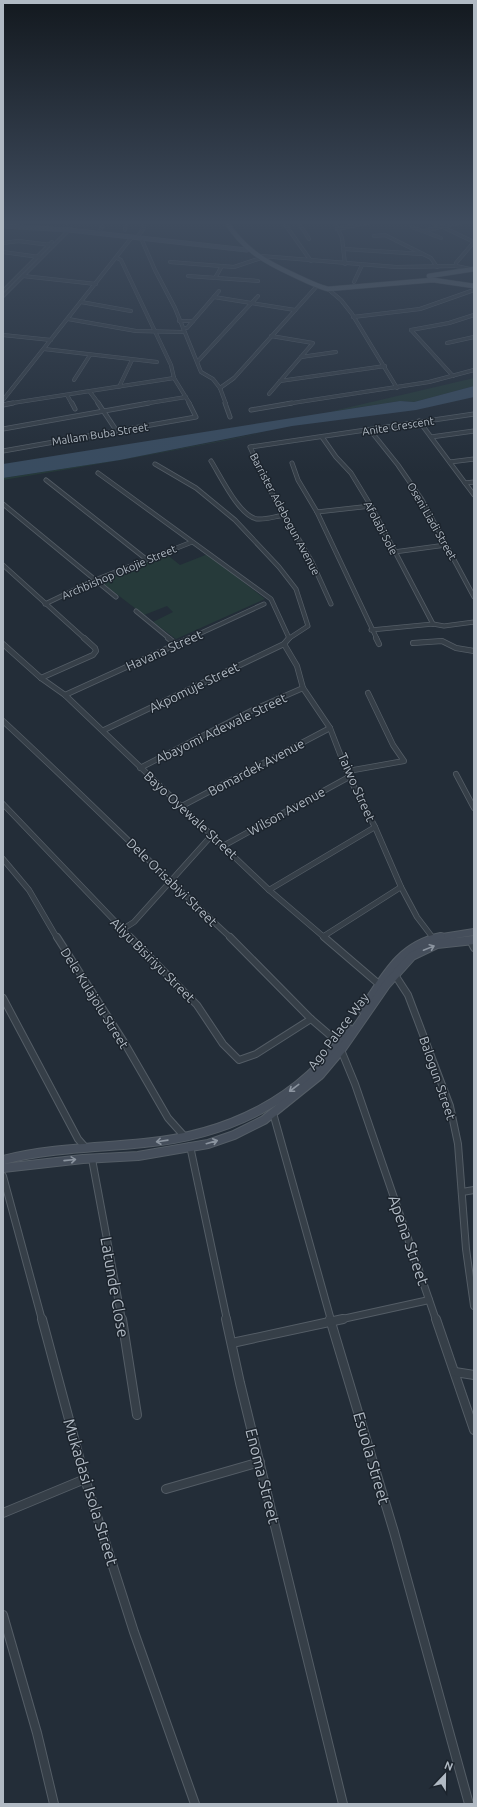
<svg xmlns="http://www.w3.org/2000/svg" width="477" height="1807" font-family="Ubuntu,sans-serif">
	<rect width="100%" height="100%" fill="#232d38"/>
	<g fill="#263a3a">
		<path d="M474,378V386L414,402L400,401L329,412Z"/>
		<path d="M271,431C182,450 93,465 3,480V478L120,460Z"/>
		<path d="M166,554L180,565L208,554L265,599L176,639L153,622L173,612L167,606L144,615L106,586L102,581Z"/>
	</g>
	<path fill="#394c60" d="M474,386V397L416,410L292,426L120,460L3,478V464L368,406L400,401L414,402Z"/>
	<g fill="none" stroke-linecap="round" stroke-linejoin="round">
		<g stroke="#545d66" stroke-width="4">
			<g id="street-far4">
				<path d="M282,220L311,261"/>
				<path d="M297,220L309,239"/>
				<path d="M334,220L342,238L345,264"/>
				<path d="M428,220L474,242L456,263V266L470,269"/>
				<path d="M67,223L68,220"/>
				<path d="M412,227L441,238"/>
				<path d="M337,229L380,220"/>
				<path d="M125,230L126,220"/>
				<path d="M424,231L469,220"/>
				<path d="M99,232L106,220"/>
				<path d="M138,236L144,228L143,220"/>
				<path d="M374,236L385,235L431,258L437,267"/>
				<path d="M141,238L155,270L175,308L201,372L213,379L220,388L226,404"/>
				<path d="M3,243L18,241L51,245"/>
				<path d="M344,249L422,254"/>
				<path d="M3,252L39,257"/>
				<path d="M261,256L396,267L456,266"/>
				<path d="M117,258L121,260L171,365L174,378L190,404"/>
				<path d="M170,262L234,267L261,258"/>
				<path d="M23,276L96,284"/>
				<path d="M188,276L258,281"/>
				<path d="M215,278L222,266"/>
				<path d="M354,282L362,265"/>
				<path d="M328,289L341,300L352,314L397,388"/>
				<path d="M3,291L52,242"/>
				<path d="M3,296L70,229"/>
				<path d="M214,297L295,310"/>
				<path d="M81,302L131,311"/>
				<path d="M353,317L420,309L474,290"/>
				<path d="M68,319L136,331L183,332"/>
				<path d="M179,321H193"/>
				<path d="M183,328H187L219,291"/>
				<path d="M411,330L449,323L474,315"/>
				<path d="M411,330L453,376"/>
				<path d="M3,335L51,340"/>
				<path d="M447,343L474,337"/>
				<path d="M44,349L157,362"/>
				<path d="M301,357L336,352"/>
				<path d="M198,361L258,296"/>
				<path d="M74,380L90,355"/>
				<path d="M280,381L385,366"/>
				<path d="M119,387L132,360"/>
				<path d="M220,388L234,378L317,286"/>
				<path d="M90,392L99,404"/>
				<path d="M269,394L313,343L271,336"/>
				<path d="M67,395L72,404"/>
				<path d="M3,400L132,237"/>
				<path d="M6,404L174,378"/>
				<path d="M143,404L186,397"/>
				<path d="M286,404L429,382L474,370"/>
			</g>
		</g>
		<g stroke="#545d66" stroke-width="5">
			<g id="street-far3">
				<path d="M72,403L75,409"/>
				<path d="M98,403L116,430"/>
				<path d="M225,403L230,417"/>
				<path d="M3,405L13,403"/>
				<path d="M251,410L292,403"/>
				<path d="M419,421L474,495"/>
				<path d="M3,429L149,403"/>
				<path d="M370,430L398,465L422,500L474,597"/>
				<path d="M322,437L336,457L351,473L371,506L433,624"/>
				<path d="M431,437L474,431"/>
				<path d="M3,451L196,417L189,403"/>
				<path d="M211,461C220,475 239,516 257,519C266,520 276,516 285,515"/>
				<path d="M450,462L474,459"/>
				<path d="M292,463L298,480L317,512L371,506"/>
				<path d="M155,464L196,488L235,520L279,567L296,589L308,626L288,639"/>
				<path d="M98,473L271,599L289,638"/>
				<path d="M46,480L146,559"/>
				<path d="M465,483L474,482"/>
				<path d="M3,504L116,597"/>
				<path d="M317,512L377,639"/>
				<path d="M394,552L446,545"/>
				<path d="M3,565L85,639"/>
				<path d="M45,604L95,580L192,542"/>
				<path d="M331,604L312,562L269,488L250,447L474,414"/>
				<path d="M136,611L170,639"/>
				<path d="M371,630L433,624L444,626L474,622"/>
				<path d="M188,639L264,604"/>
			</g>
		</g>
		<g stroke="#545d66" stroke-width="6">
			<g id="street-far2">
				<path d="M168,638L176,644"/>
				<path d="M289,638L284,644L297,666L303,688L330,728L349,777L375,827L401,887L417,917L433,938"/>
				<path d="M376,638L379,644"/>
				<path d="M413,643L442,641L456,648L474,651"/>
				<path d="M3,644L41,678L65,695L269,890L325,938"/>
				<path d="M41,678L93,655L96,651L95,648L84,638"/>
				<path d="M65,695L190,638"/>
				<path d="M3,721C80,792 154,867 231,938"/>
				<path d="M104,730L284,644"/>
				<path d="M140,768L255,709L303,688"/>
				<path d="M348,771L404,761L393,745L368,693"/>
				<path d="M456,774L474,808"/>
				<path d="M3,804L131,938"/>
				<path d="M182,806L330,728"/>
				<path d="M223,846L349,777"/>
				<path d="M3,859L29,890L57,938"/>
				<path d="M269,890L375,827"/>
				<path d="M123,929L134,922L212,835"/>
				<path d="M324,936L401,887"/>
			</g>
		</g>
		<g stroke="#545d66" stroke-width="8">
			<g id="street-far1">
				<path d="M57,937L124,1042L168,1118L185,1137"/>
				<path d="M130,937L197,1005L223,1044L239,1060L256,1054L311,1019"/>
				<path d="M230,937L311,1019L339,1043"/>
				<path d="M324,937L380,985"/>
				<path d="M470,940L474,948"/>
				<path d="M395,975L408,995L450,1106L458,1144L466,1249L474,1306"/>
				<path d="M3,998L78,1139L85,1147"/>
				<path d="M341,1050L355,1084L436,1320"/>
				<path d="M273,1113L331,1320"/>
				<path d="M190,1146L227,1320"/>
				<path d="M92,1159L122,1320"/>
				<path d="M3,1176L42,1320"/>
				<path d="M462,1192L474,1190"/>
				<path d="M338,1320L429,1300"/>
			</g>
		</g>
		<g stroke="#545d66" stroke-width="10">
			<g id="street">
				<path d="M42,1319L85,1479L134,1632L195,1804"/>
				<path d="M122,1319L137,1415"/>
				<path d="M226,1319L240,1383L343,1804"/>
				<path d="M330,1319L394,1532L469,1804"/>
				<path d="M436,1319L474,1430"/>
				<path d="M232,1343L343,1319"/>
				<path d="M455,1372L474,1375"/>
				<path d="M166,1489L260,1462"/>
				<path d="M3,1513L85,1479"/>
				<path d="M3,1615L37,1733L54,1804"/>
			</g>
		</g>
		<g stroke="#545d66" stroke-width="5">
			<path id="secondary-far2" d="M3,226L69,230L247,250"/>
		</g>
		<g stroke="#545d66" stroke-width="8">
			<path id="secondary-far1" d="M436,938L474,932"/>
		</g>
		<g stroke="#545d66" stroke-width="10">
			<g id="secondary">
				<path d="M363,1010C385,977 399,946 441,937"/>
				<path d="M3,1160C50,1148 97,1148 144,1143C228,1135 302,1100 349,1029"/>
				<path d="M3,1168L83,1159L138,1156L208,1144L234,1135L264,1120L320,1075L341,1050L386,985L412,956L437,944L474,940"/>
			</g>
		</g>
		<g stroke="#404851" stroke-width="5.5">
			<g id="primary">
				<path d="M225,220C243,249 263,261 294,275C305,280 316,286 328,289L433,280L474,286"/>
				<path d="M429,276L474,269"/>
			</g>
		</g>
		<use href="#street-far4" stroke="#363f48" stroke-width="3"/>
		<use href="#street-far3" stroke="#363f48" stroke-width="3.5"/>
		<use href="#street-far2" stroke="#363f48" stroke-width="4.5"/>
		<use href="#street-far1" stroke="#363f48" stroke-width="6"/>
		<use href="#street" stroke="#363f48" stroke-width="8"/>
		<use href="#secondary-far2" stroke="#454e5b" stroke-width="4"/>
		<use href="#secondary-far1" stroke="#454e5b" stroke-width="6"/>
		<use href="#secondary" stroke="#454e5b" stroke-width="8"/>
		<use href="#primary" stroke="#545e68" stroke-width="4.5"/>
	</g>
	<defs><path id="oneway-shaft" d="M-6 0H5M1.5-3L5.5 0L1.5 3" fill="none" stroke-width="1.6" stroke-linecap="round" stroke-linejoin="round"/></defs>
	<g stroke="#8b949f">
		<use href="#oneway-shaft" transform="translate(429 948) rotate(-22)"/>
		<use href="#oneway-shaft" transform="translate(294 1088) rotate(143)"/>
		<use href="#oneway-shaft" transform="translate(162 1141) rotate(172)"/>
		<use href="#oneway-shaft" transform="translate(212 1142) rotate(-16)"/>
		<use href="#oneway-shaft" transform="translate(70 1160) rotate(-6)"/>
	</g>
	<linearGradient id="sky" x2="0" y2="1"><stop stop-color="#13191f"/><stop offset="0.47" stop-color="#3f4c5e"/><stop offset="1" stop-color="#3f4c5e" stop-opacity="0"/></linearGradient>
	<rect width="477" height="473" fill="url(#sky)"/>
	<g text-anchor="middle" stroke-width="3" stroke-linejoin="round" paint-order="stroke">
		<g font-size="11" fill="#b1bac4" stroke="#1c242d">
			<text transform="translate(398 426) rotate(-9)" y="4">Anite Crescent</text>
			<text transform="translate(100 434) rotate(-9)" y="4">Mallam Buba Street</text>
			<text transform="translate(285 514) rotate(62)" y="4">Barrister Adebogun Avenue</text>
			<text transform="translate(432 521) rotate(60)" y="4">Oseni Liadi Street</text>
			<text transform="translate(381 528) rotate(62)" y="4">Afolabi Sole</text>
			<text transform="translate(119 572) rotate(-23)" y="4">Archbishop Okojie Street</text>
		</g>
		<g font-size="13" fill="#b1bac4" stroke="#1c242d">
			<text transform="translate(164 650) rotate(-24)" y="5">Havana Street</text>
			<text transform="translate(194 687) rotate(-26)" y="5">Akpomuje Street</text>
			<text transform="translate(221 728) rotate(-26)" y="5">Abayomi Adewale Street</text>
			<text transform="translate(256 767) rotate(-28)" y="5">Bomardek Avenue</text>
			<text transform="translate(357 787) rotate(66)" y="5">Taiwo Street</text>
			<text transform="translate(286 811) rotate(-29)" y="5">Wilson Avenue</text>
			<text transform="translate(191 815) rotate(43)" y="5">Bayo Oyewale Street</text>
			<text transform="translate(172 882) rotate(44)" y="5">Dele Orisabiyi Street</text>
			<text transform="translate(153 960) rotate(45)" y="5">Aliyu Bisiriyu Street</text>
			<text transform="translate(95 998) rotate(58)" y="5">Dele Kulajolu Street</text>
			<text transform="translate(338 1031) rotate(-53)" y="5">Ago Palace Way</text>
			<text transform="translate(438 1078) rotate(71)" y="5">Balogun Street</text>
		</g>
		<g font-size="16" fill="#b1bac4" stroke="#1c242d">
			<text transform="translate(409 1240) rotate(71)" y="6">Apena Street</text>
			<text transform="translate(115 1287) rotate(80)" y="6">Latunde Close</text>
			<text transform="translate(372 1458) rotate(74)" y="6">Esuola Street</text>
			<text transform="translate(263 1476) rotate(76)" y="6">Enoma Street</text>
			<text transform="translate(91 1492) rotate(73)" y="6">Mukadasi Isola Street</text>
		</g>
	</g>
	<rect width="477" height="1807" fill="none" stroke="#b1bac4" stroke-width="8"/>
	<g transform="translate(445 1775) rotate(22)" stroke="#1c242d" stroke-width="3" paint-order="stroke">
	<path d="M0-3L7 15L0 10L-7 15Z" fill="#b1bac4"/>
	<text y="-6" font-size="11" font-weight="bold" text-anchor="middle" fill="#b1bac4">N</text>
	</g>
</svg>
